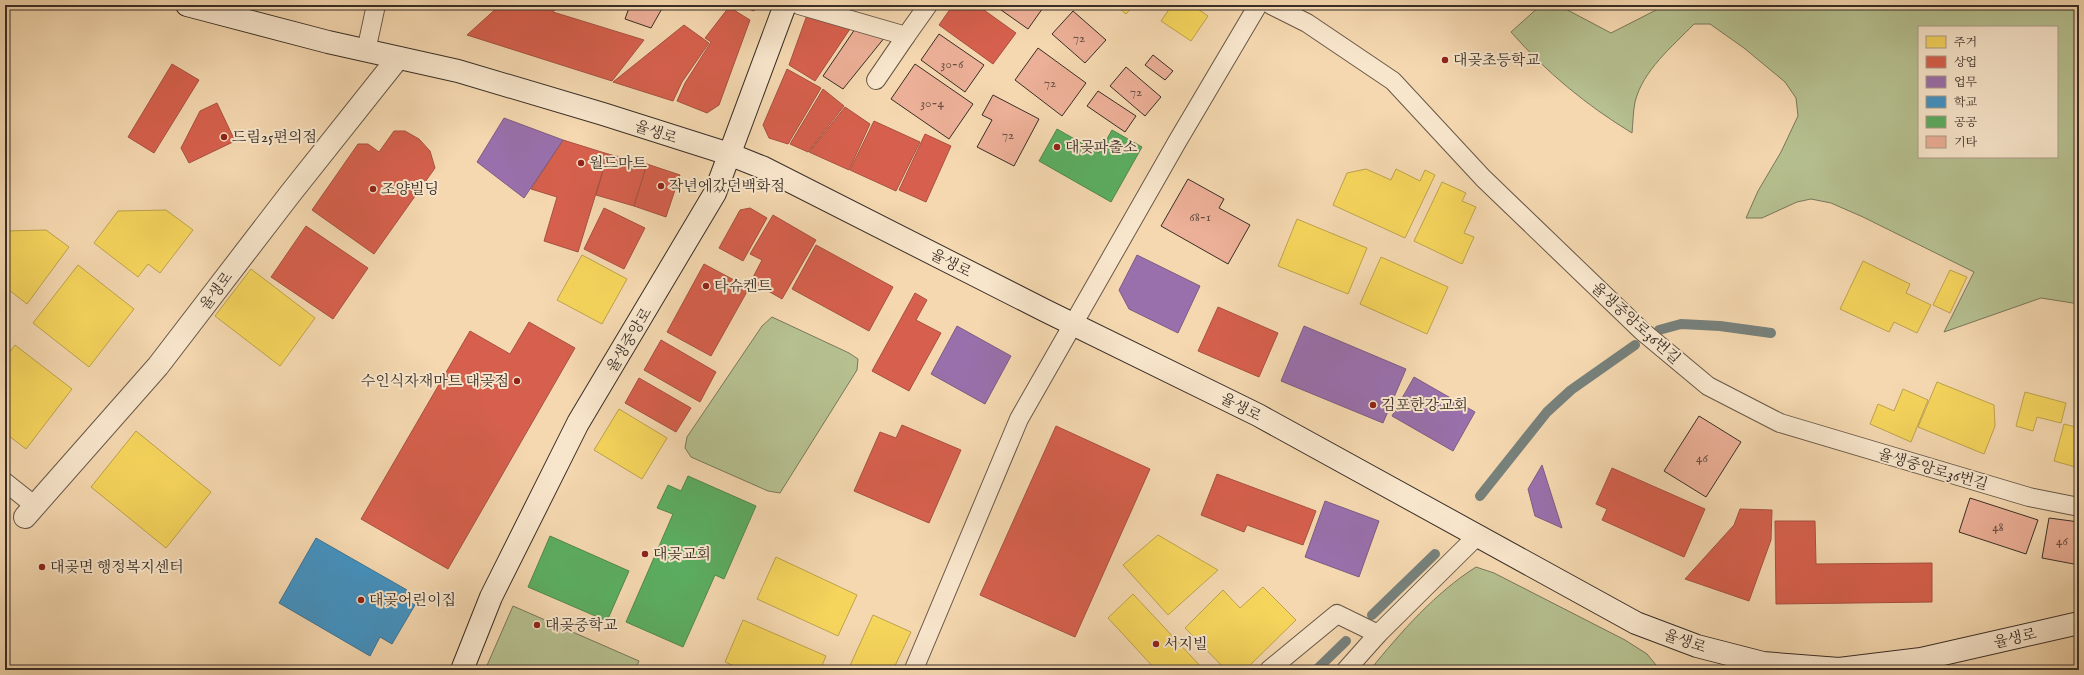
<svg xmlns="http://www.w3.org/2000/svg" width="2084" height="675" font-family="'IM FELL English','Noto Serif KR',serif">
	<rect width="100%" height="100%" fill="#f5d8b0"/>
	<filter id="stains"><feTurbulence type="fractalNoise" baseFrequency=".005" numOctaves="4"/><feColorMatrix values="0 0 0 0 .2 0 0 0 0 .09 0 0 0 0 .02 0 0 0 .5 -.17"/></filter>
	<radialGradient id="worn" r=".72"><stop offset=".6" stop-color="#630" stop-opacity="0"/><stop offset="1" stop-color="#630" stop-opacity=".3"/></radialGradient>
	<g fill="#b6c090" stroke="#78775b" fill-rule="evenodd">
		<path d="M1433,5H1463L1461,7L1440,8Z"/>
		<path d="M1541,5H1558L1611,33L1666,5H2079V304L2041,298L1944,332L1974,272L1863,217L1831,203L1811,199L1797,202L1762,218H1746L1758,191L1781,152L1798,116L1796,98L1785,82L1744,48L1710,24H1694C1672,47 1643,70 1635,102C1633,112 1633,123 1632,133C1586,105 1546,72 1511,32ZM1919,27H2057V157H1919Z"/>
		<path d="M772,317L849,353L858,359L857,370L780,493L768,491L691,457L685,448L687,437L762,326Z"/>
		<path d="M1476,567L1494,573L1625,640L1647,654L1660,670H1370C1401,632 1435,593 1476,567Z"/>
		<path d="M513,606L639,661L635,670H485Z"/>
	</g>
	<g fill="#f6d55c" stroke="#bda34c">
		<path d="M1115,5H1134L1126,14Z"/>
		<path d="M1172,5H1192L1208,16L1191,41L1161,21Z"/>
		<path d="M1366,169L1391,180L1396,169L1420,181L1425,170L1435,175L1405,238L1333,205L1347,173Z"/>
		<path d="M1442,182L1466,193L1462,201L1476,207L1464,233L1474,237L1462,264L1414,241Z"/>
		<path d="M166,210L193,230L160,273L148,264L138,277L94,243L118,211Z"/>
		<path d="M1297,219L1367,248L1348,294L1278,266Z"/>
		<path d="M46,230L69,247L27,304L5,287V231Z"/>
		<path d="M582,255L627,279L602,324L557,300Z"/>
		<path d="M1381,257L1448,287L1427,334L1360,304Z"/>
		<path d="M1863,261L1910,284L1906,293L1931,305L1917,333L1894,322L1889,332L1840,309Z"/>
		<path d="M78,265L134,309L89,367L33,323Z"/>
		<path d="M251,269L315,318L280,366L215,316Z"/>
		<path d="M1950,270L1967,277L1950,313L1933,305Z"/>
		<path d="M5,331L10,335L5,342Z"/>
		<path d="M15,345L72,389L26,449L5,433V358Z"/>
		<path d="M1937,382L1994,405L1995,426L1984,454L1918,427Z"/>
		<path d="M1903,389L1928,400L1911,442L1870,424L1878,404L1894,411Z"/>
		<path d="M2025,392L2066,403L2061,423L2037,417L2033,431L2016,426Z"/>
		<path d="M619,409L667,438L642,479L594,450Z"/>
		<path d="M2064,424L2079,428V468L2054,461Z"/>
		<path d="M136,431L211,492L166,548L91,487Z"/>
		<path d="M1158,535L1218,570L1168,615L1123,565Z"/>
		<path d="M776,557L857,595L838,636L757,599Z"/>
		<path d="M1263,587L1296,620L1245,670H1226L1185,628L1223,590L1240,608Z"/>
		<path d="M1133,594L1204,670H1156L1108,618Z"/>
		<path d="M873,615L911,632L893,670H848Z"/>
		<path d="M743,620L826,656L820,670H744L725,662Z"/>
	</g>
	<g fill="#d6604d" stroke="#a75141">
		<path d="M500,5H559L553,12L644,40L612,81L467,35Z"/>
		<path d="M737,5H756L754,11Z"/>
		<path d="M855,5H870L868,9Z"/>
		<path d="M953,5H977L1016,33L993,64L939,25Z"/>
		<path d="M729,7L750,20L719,105L707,113L677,101L685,83L711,42L705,38Z"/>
		<path d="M807,15L850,29L815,81L789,65Z"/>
		<path d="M684,25L709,43L682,82L673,101L613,82Z"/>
		<path d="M172,64L199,80L154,153L128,137Z"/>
		<path d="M787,69L821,88L788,144L769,138L763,125Z"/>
		<path d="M823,89L844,106L808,152L790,144Z"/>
		<path d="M217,103L235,141L189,163L181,148L200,111Z"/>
		<path d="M845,107L870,124L849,170L809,152Z"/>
		<path d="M874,121L920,142L896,191L850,170Z"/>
		<path d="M394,131H405L419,139L430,151L435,168L374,254L312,210L358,144H368L379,152Z"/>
		<path d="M925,134L951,146L926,202L899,190Z"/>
		<path d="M563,140L608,154L578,252L544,241L557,197L531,189Z"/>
		<path d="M608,154L647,164L634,206L596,195Z"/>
		<path d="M647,164L680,175L666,217L634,206Z"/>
		<path d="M604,208L645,228L624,269L584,249Z"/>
		<path d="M750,208L767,218L743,261L719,248L740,210Z"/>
		<path d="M773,215L816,240L782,299L751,281L762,260L750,254Z"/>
		<path d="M306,226L368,268L333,319L271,277Z"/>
		<path d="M816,245L893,287L869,331L792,289Z"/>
		<path d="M704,264L749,288L711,356L667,332Z"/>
		<path d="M915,293L927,300L916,320L941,333L909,391L872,371Z"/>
		<path d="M1218,307L1278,333L1259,377L1198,351Z"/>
		<path d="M529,322L575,348L448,569L361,519L470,331L510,354Z"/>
		<path d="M661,340L716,372L700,402L644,370Z"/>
		<path d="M639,378L691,408L676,432L625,403Z"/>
		<path d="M902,425L961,450L929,523L854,491L880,432L896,438Z"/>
		<path d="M1056,426L1150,469L1075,637L980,595Z"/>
		<path d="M1612,468L1705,509L1684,557L1602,520L1607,509L1596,504Z"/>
		<path d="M1217,474L1316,511L1303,545L1247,525L1244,532L1201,515Z"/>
		<path d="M1740,509L1772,510L1771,540L1749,601L1685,579L1734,525Z"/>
		<path d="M1775,521H1815L1816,564L1932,563V602L1776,604Z"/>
	</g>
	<g fill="#9970ab" stroke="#7c5c83">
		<path d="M504,118L563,140L524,198L477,162Z"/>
		<path d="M1137,255L1200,286L1178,333L1129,309L1119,290Z"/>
		<path d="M957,326L1011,356L985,404L931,374Z"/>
		<path d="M1304,326L1406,369L1383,423L1281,381Z"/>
		<path d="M1414,377L1475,412L1453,451L1392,416Z"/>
		<path d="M1542,465L1562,528L1535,516L1528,489Z"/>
		<path d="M1325,501L1379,521L1359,577L1305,557Z"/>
	</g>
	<g fill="#4393c3" stroke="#407594">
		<path d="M316,538L407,590L403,598L415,605L392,644L380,637L370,656L279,603Z"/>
		<path d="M640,666L650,670H638Z"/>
	</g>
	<g fill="#5aae61" stroke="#50884f">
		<path d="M1057,129L1099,153L1112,130L1142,147L1111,202L1039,161Z"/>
		<path d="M688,476L756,506L724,579L715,575L683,647L626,622L673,514L657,508L668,485L681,491Z"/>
		<path d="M550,536L629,571L607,621L528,587Z"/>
	</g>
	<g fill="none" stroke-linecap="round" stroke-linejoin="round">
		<g stroke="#77817c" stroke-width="10">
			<path d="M1659,330L1681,324L1720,326L1771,333"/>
			<path d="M1480,496L1547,412L1571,390L1635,345"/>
			<path d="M1372,615L1435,554"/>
			<path d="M1316,670L1346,641"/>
		</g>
	</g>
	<g fill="#ecaf97" stroke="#392e26">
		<path d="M630,5H664L651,28L625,19Z"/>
		<path d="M994,5H1045L1028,29Z"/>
		<path d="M1073,11L1106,40L1085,63L1052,34Z"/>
		<path d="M855,29L885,37L843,89L823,76Z"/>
		<path d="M939,34L984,65L965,92L921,60Z"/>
		<path d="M1038,48L1086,83L1062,116L1015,80Z"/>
		<path d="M1153,55L1173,71L1165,80L1145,65Z"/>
		<path d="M915,64L973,104L949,139L891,99Z"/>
		<path d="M1126,67L1161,97L1145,116L1110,86Z"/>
		<path d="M1098,91L1136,116L1125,132L1087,106Z"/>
		<path d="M993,95L1039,119L1014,166L977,147L992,120L982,115Z"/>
		<path d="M1188,179L1224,199L1219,208L1250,225L1228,264L1161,226Z"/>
		<path d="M1699,416L1741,442L1706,497L1664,471Z"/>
		<path d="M1970,498L2038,520L2026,554L1959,532Z"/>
		<path d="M2049,518L2079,522V565L2042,558Z"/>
	</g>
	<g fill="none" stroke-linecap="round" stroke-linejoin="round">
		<g stroke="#685848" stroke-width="20">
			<g id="lane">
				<path d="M799,5L906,36L928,5"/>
				<path d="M1271,5L1307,23L1393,81L1483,178L1642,331L1708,386L1780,423L2029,497L2079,507"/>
				<path d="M366,51L376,5"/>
				<path d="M876,80L906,36"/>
				<path d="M5,482L34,505"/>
				<path d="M914,669L1019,419L1177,142L1258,5"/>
				<path d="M1269,670L1337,614L1378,634"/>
				<path d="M1346,670L1378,634L1476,537"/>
			</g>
		</g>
		<g stroke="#685848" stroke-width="24">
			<path id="street" d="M25,517L158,366L290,194L398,58"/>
		</g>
		<g stroke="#392e26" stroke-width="24">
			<g id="secondary">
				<path d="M187,5L328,42L458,71L603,114L729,154L764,168L1046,311L1258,415L1636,623L1697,646L1763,663L1839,669L1921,659L2079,623"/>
				<path d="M462,670L491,597L578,423L715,193L785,5"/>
			</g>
		</g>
		<use href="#lane" stroke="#f8e6cc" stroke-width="18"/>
		<use href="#street" stroke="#f8e6cc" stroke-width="22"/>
		<use href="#secondary" stroke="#f8e6cc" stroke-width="22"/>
	</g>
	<g fill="#8f2418" stroke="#f8e6cc" stroke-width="1.5">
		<circle cx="1445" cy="60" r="4"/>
		<circle cx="224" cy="137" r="4"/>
		<circle cx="1057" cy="147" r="4"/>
		<circle cx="581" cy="163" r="4"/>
		<circle cx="661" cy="186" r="4"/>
		<circle cx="373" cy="189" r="4"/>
		<circle cx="706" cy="286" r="4"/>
		<circle cx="517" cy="381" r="4"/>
		<circle cx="1373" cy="405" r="4"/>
		<circle cx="645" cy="554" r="4"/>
		<circle cx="42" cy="567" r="4"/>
		<circle cx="361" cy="600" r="4"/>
		<circle cx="537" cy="625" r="4"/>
		<circle cx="1156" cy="644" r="4"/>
	</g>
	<g text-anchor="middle" stroke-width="4" stroke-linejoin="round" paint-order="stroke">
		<g font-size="13" fill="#664e42">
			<text x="1079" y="42">72</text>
			<text x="952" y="68">30-6</text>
			<text x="1050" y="87">72</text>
			<text x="1136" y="96">72</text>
			<text x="932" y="107">30-4</text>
			<text x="1008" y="139">72</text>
			<text x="1200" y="221">68-1</text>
			<text x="1702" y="462">46</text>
			<text x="1998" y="531">48</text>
			<text x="2062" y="545">46</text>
		</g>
		<g font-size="15" fill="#392e26" stroke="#f8e6cc" text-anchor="start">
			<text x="1453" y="65">대곶초등학교</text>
			<text x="232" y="142">드림25편의점</text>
			<text x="1065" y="152">대곶파출소</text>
			<text x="589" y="168">월드마트</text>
			<text x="669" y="191">작년에갔던백화점</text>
			<text x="381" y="194">조양빌딩</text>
			<text x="714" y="291">타슈켄트</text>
			<text x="509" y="386" text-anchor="end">수인식자재마트 대곶점</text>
			<text x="1381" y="410">김포한강교회</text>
			<text x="653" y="559">대곶교회</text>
			<text x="50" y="572">대곶면 행정복지센터</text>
			<text x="369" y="605">대곶어린이집</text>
			<text x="545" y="630">대곶중학교</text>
			<text x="1164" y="649">서지빌</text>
		</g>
		<g font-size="15" fill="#392e26" stroke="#f8e6cc">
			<text transform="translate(656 132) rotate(18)" y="5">율생로</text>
			<text transform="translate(951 263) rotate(27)" y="5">율생로</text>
			<text transform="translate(216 291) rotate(-53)" y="5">율생로</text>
			<text transform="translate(1636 323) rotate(42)" y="5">율생중앙로36번길</text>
			<text transform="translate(629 340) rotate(-59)" y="5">율생중앙로</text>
			<text transform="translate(1241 407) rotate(27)" y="5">율생로</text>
			<text transform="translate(1933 469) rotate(16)" y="5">율생중앙로36번길</text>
			<text transform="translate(2015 638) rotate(-13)" y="5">율생로</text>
			<text transform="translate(1685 641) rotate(19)" y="5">율생로</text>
		</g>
	</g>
	<rect width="2084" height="675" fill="none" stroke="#f5d8b0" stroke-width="20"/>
	<rect x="6" y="6" width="2072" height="663" fill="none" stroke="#392e26" stroke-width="2"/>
	<rect x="10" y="10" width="2064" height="655" fill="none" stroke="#392e26"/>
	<rect x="1918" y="26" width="140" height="132" fill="#f8e6cc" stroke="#ac9c8a"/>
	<rect x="1926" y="36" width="20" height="12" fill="#f6d55c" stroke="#ac9c8a"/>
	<text x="1954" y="46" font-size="12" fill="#392e26">주거</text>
	<rect x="1926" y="56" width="20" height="12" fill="#d6604d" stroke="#ac9c8a"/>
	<text x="1954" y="66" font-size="12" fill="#392e26">상업</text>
	<rect x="1926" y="76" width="20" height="12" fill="#9970ab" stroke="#ac9c8a"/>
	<text x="1954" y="86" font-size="12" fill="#392e26">업무</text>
	<rect x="1926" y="96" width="20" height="12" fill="#4393c3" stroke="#ac9c8a"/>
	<text x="1954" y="106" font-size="12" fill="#392e26">학교</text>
	<rect x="1926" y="116" width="20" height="12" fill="#5aae61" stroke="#ac9c8a"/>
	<text x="1954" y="126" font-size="12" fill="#392e26">공공</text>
	<rect x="1926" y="136" width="20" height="12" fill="#ecaf97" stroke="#ac9c8a"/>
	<text x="1954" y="146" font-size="12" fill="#392e26">기타</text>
	<rect width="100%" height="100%" filter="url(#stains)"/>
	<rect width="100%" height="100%" fill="url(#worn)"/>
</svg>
